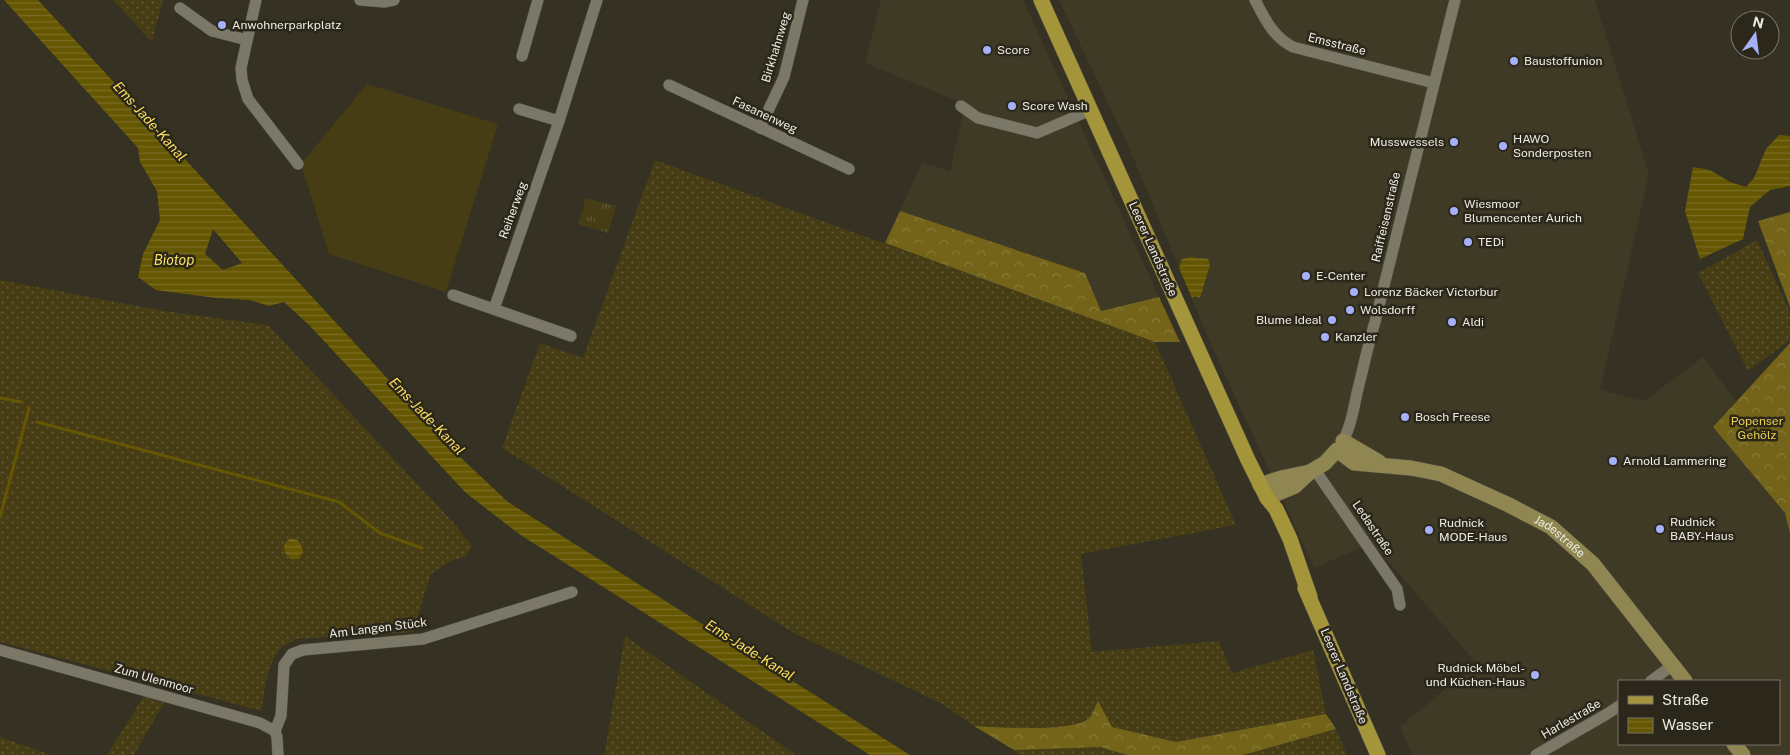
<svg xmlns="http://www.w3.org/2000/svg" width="1790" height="755" font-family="'Public Sans',sans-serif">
	<defs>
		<pattern id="grass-dots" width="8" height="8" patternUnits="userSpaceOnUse" patternTransform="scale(1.25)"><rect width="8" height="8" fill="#463d15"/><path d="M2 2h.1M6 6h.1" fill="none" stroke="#615937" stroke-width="1.8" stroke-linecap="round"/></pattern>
		<pattern id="forest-crowns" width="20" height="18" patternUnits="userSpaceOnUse" patternTransform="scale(1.25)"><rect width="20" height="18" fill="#736419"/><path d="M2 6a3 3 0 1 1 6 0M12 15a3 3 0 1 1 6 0" fill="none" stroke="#877a3a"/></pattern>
		<pattern id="park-tufts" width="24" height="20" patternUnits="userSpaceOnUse" patternTransform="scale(1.25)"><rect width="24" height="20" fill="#463d15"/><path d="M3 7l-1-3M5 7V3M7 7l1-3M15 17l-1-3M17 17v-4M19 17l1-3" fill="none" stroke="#615937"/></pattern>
		<pattern id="water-rules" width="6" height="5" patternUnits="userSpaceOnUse" patternTransform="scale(1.25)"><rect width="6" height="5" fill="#655601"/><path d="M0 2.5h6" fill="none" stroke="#7b6e26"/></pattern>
	</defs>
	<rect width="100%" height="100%" fill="#353123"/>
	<g fill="#3f3a25" fill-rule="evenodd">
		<path d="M881,0H1023L1159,297L1101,311L1085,273L900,211L922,163L950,171L965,104L865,63Z"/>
		<path d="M1059,0H1595L1649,174L1600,390L1644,401L1703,357L1736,401L1713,427L1785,513L1790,534V755H1412L1400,726L1477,664L1372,543L1314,568L1210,342L1127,143ZM1619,681H1779V744H1619Z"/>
	</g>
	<g fill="url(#grass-dots)">
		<path d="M113,0H163L152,42Z"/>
		<path d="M655,160L1155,342L1236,525L1081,554L1092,652L1219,641L1232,673L1313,650L1326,714L1176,742L1112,727L1089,718L1072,726L1028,728L974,726L942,704L794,633L502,448L540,343L583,358Z"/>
		<path d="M1757,240L1790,312V340L1748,371L1698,273Z"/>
		<path d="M0,280L164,311L268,325L452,521L472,546L466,556L451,561L431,574L413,632L297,639C292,642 284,645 280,649C267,664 264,693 262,711L0,642Z"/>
		<path d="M625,636L796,755H604Z"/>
		<path d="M144,696L164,703L134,755H107Z"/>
		<path d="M1336,729L1347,755H1243Z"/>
		<path d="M0,737L51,755H0Z"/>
		<path d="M1100,747L1127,755H1018L1014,750Z"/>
	</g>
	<g fill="url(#forest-crowns)">
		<path d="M900,211L1085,273L1101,311L1159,297L1180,342H1155L885,243Z"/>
		<path d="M1790,212V307L1758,221Z"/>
		<path d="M1790,343V534L1785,513L1713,427Z"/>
		<path d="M1098,701L1112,727L1176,742L1326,714L1336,729L1243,755H1127L1100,747L1014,750L974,726C997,727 1073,733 1089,718C1093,715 1095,706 1098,701Z"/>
	</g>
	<path fill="url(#park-tufts)" d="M586,198L616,206L608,233L578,224Z"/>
	<path fill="#463d15" d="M367,84L498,124L446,292L329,254L301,164Z"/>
	<g fill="url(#water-rules)" fill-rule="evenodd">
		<path d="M4,0H38L459,456L508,502L910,755H870L519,534L466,493L310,326L284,302L269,306L250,300L216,298L156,290L138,277L143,254L160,220L157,191L140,162L138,148ZM213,229L242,263L223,270L205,254Z"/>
		<path d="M1779,135L1790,136V186L1770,190L1750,207L1743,239L1700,259L1685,211L1693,167L1710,170L1730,182L1746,187L1754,178L1766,149Z"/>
		<path d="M1190,257L1208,259L1210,265L1200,298L1195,296L1192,298L1179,268L1182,259Z"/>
		<path d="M290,538C299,539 301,543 303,551L299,559H291L285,553L284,545Z"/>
	</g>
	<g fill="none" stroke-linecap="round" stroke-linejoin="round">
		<g stroke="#655601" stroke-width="3">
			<path d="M0,398L21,402"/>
			<path d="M37,422L339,502L380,533L422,548"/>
			<path d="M0,517L29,408"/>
		</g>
		<g stroke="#525044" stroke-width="12">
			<g id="street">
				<path d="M256,0L241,68L242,80L248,99L298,164"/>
				<path d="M360,0L384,2L394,0"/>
				<path d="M1255,0C1265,19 1273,37 1293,47L1434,83"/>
				<path d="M180,8L212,31L247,40"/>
				<path d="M522,56L538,0"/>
				<path d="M669,85L849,169"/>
				<path d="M961,106L978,118L1037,133L1091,110"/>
				<path d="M519,109L559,121"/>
				<path d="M760,128L784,77L803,0"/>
				<path d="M453,295L571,336"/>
				<path d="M494,309L559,121L597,0"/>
				<path d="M1339,448C1350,431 1353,412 1357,393C1363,369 1368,345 1375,322L1455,0"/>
				<path d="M1315,470L1397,589L1400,605"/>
				<path d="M0,650L260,723L275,731L277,737L278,755"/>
				<path d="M1651,681L1673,665"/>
				<path d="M275,731L281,716L284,665L292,654L303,650L423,639L572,592"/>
				<path d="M1536,755L1607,714L1619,706"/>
			</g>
		</g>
		<g stroke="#525044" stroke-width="16">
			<g id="secondary">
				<path d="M1343,441L1379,462"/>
				<path d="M1260,485L1281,478L1310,472"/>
				<path id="s1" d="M1267,498L1295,486L1310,472L1325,463L1337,450L1354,463L1411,468L1441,474L1507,504L1551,527L1593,564L1685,681"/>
				<path d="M1734,744L1743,755"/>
			</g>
		</g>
		<g stroke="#525044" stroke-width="16">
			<g id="primary">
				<path d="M1041,0L1248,460L1267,498L1276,509L1290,539L1310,597"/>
				<path d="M1305,588L1378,755"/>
			</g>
		</g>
		<use href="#street" stroke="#7b7868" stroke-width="11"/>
		<use href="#secondary" stroke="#908651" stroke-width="15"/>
		<use href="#primary" stroke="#a4943a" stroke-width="15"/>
	</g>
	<g fill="#a6b1fc" stroke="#2b271a" stroke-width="2">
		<circle cx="222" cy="25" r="5"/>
		<circle cx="987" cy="50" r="5"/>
		<circle cx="1514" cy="61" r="5"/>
		<circle cx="1012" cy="106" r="5"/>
		<circle cx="1454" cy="142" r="5"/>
		<circle cx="1503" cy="146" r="5"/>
		<circle cx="1454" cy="211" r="5"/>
		<circle cx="1468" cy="242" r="5"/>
		<circle cx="1306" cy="276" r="5"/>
		<circle cx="1354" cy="292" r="5"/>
		<circle cx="1350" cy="310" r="5"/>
		<circle cx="1332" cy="320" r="5"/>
		<circle cx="1452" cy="322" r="5"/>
		<circle cx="1325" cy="337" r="5"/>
		<circle cx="1405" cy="417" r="5"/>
		<circle cx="1613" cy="461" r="5"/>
		<circle cx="1660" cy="529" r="5"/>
		<circle cx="1429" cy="530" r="5"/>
		<circle cx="1535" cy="675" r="5"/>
	</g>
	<g text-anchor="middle" stroke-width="5" stroke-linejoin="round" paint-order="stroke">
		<g font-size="12" fill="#edebe2" stroke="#2b271a" text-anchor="start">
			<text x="232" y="29">Anwohnerparkplatz</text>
			<text x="997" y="54">Score</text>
			<text x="1524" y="65">Baustoffunion</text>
			<text x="1022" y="110">Score Wash</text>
			<text x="1513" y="143">HAWO<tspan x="1513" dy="14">Sonderposten</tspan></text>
			<text x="1444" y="146" text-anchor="end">Musswessels</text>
			<text x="1464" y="208">Wiesmoor<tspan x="1464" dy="14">Blumencenter Aurich</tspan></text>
			<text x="1478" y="246">TEDi</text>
			<text x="1316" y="280">E-Center</text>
			<text x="1364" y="296">Lorenz Bäcker Victorbur</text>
			<text x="1360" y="314">Wolsdorff</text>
			<text x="1322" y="324" text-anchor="end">Blume Ideal</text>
			<text x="1462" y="326">Aldi</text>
			<text x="1335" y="341">Kanzler</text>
			<text x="1415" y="421">Bosch Freese</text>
			<text x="1623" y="465">Arnold Lammering</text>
			<text x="1670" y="526">Rudnick<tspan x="1670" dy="14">BABY-Haus</tspan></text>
			<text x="1439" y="527">Rudnick<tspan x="1439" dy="14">MODE-Haus</tspan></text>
			<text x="1525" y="672" text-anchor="end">Rudnick Möbel-<tspan x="1525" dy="14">und Küchen-Haus</tspan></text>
		</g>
		<g font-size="12" fill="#edebe2" stroke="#2b271a">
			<text transform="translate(1337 44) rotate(14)" y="4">Emsstraße</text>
			<text transform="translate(776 47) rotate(-73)" y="4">Birkhahnweg</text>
			<text transform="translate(765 115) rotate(25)" y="4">Fasanenweg</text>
			<text transform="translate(513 210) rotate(-70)" y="4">Reiherweg</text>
			<text transform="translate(1386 217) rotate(-77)" y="4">Raiffeisenstraße</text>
			<text transform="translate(1153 249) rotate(66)" y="4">Leerer Landstraße</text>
			<text transform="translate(1373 528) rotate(56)" y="4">Ledastraße</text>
			<text dy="4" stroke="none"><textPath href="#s1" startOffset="330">Jadestraße</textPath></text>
			<text transform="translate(378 628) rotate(-7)" y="4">Am Langen Stück</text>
			<text transform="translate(1344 676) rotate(67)" y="4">Leerer Landstraße</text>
			<text transform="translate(154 679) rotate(16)" y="4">Zum Ulenmoor</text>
			<text transform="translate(1571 719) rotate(-30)" y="4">Harlestraße</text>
		</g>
		<g font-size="12" fill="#e8cd4e" stroke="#2b271a">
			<text x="1757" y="425">Popenser<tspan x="1757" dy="14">Gehölz</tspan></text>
		</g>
		<g font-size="14" font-style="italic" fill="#f8dd5f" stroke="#2b271a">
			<text transform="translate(150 121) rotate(48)" y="5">Ems-Jade-Kanal</text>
			<text x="174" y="265">Biotop</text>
			<text transform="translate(427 416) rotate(46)" y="5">Ems-Jade-Kanal</text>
			<text transform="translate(750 650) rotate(32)" y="5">Ems-Jade-Kanal</text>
		</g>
	</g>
	<rect x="1618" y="680" width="162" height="65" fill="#2b271a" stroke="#79756a"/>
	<rect x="1628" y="696" width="25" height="8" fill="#a4943a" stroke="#79756a"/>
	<text x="1662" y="705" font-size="15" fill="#edebe2">Straße</text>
	<rect x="1628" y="718" width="25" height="15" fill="url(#water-rules)" stroke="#79756a"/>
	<text x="1662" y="730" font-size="15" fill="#edebe2">Wasser</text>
	<g transform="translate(1755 35) rotate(14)"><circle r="24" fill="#2b271a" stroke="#79756a"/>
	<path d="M0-4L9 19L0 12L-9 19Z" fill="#a6b1fc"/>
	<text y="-8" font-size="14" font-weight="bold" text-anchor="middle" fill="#edebe2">N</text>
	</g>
</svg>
